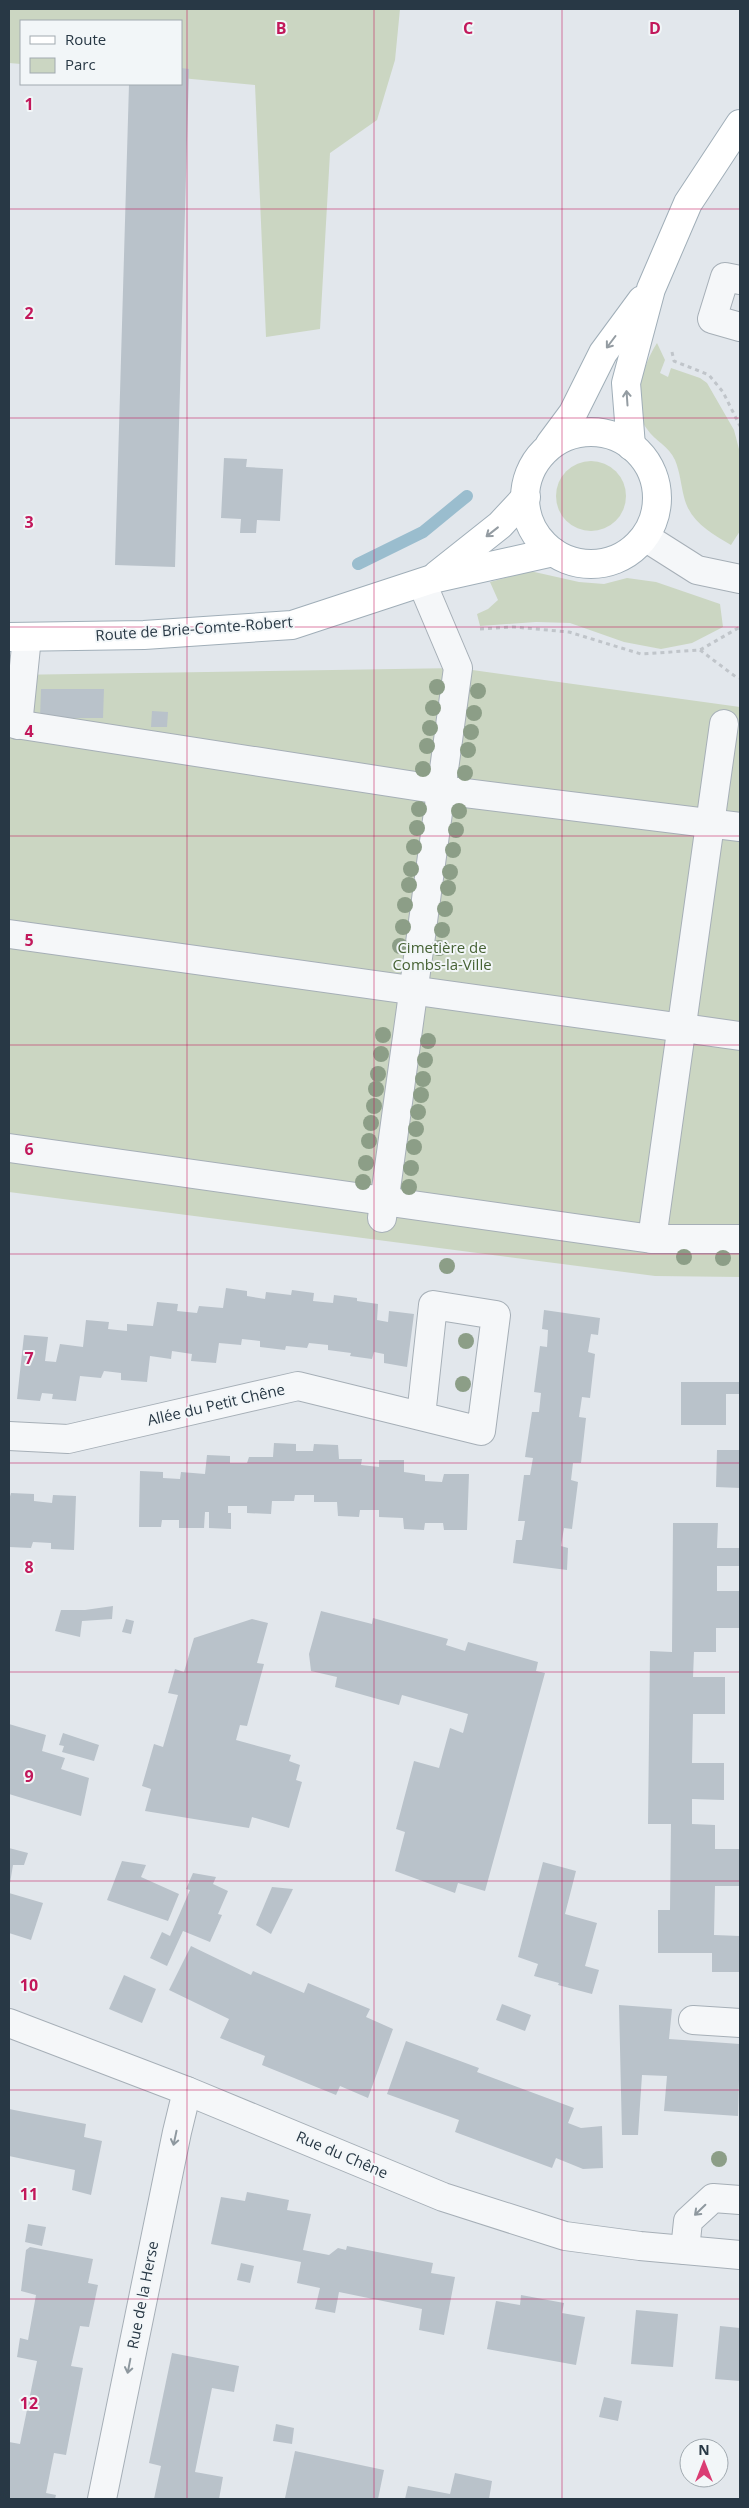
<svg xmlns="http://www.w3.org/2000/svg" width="749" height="2508" font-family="'Open Sans',sans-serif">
	<rect width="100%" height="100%" fill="#e2e7ec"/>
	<g fill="#cbd6c2">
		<path d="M9,9H400L395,60L377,120L330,153L320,329L266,337L255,85L181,78V21H21V64L9,63Z"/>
		<path d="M657,343L665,360L660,373L668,377L671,368L700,378L707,383L734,430L740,453V531L731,545C711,533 690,522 684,497C681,485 680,472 675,460C669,446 655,441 647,429C629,406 643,365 657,343Z"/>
		<circle cx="591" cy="496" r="35"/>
		<path d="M530,571L579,582L604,584L627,578L656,582L720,604L723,627L692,643L661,649L624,642L570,623L536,622L480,626L477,614L488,609L498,600L490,582Z"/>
		<path d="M458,668L740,707V1277L655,1276L9,1192V675Z"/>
	</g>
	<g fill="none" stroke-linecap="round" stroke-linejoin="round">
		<path stroke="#9abdce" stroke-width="12" d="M358,564L423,532L467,496"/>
	</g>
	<g fill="#b9c2ca">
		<path d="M181,68L189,69L175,567L115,565L129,84H181Z"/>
		<path d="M224,458L247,459L246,467L283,469L280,521L257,520L256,533H240L241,519L221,518Z"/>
		<path d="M41,689H104L103,718H40Z"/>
		<path d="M152,711L168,712L167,727H151Z"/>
		<path d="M226,1288L247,1291V1296L265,1299L266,1292L291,1295L292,1290L314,1293L313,1301L333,1303L334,1295L357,1298V1301L378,1304L377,1320L388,1322L389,1311L414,1314L407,1367L384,1363V1354L374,1352L372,1359L350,1356L351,1353L328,1350V1345L309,1343L307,1348L286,1346L285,1350L260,1347V1341L242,1339L241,1345L219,1343L216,1363L191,1361L192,1354L172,1351L171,1359L150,1356L147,1382L121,1380V1373L104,1371L101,1378L80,1376L76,1401L52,1399L53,1394L42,1393L40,1401L17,1399L24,1335L48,1337L45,1361L56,1362L60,1344L83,1347L86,1320L109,1322L108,1329L127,1331V1324L153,1326L157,1302L178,1304L177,1311L197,1313L199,1306L223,1308Z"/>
		<path d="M544,1310L600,1318L598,1335L591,1334L588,1352L595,1354L590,1398L582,1397L579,1417L586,1418L581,1463H573L571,1480L578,1482L572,1529L564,1528L561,1546L568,1548L567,1570L513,1563L516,1540H522L525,1521H518L524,1475H530L533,1458L525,1457L532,1412H539L541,1393L534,1392L540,1346L547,1347L548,1330L542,1329Z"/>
		<path d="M681,1382H740V1394H726V1425H681Z"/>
		<path d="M274,1443L296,1444V1451H313L314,1444L338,1445L339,1459H362L361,1465L379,1467V1460H404V1472L425,1475V1481L442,1482L444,1474H469L467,1530H444L443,1523H425L424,1530L404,1529L403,1518L379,1517V1510H360L359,1517L338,1516L337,1502H314V1495H295L294,1501H272L271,1514L247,1513V1506H228V1513H231V1529L209,1528V1512H205L204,1528H179V1520H162L161,1527H139L140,1471L163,1472V1478L180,1479L181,1472L205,1474L207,1455L230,1456V1463H247L249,1457H273Z"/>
		<path d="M717,1450H740V1488L716,1487Z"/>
		<path d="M11,1493L34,1494V1501L52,1503L53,1495L76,1496L74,1550L51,1549V1543L33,1542L31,1548L9,1547V1500Z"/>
		<path d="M673,1523H718L717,1548H740V1566H717V1591H740V1628H716V1652H694L693,1677H725V1714H693L692,1763H724V1800L692,1799V1824L715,1825V1849H740V1886H715L714,1935L740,1936V1972H712V1953H658V1910H670L671,1824H648L650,1651L672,1652Z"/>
		<path d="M113,1606L112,1619L82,1621L80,1637L55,1631L61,1610H85Z"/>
		<path d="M321,1611L372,1624L373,1618L448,1639L446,1645L465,1651L468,1642L538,1662L536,1671L545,1673L485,1891L458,1883L455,1893L395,1871L405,1832L396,1829L414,1761L439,1768L450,1728L463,1733L468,1714L402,1695L399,1705L335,1687L337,1677L311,1671L309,1654Z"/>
		<path d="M126,1619L134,1621L131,1634L122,1632Z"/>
		<path d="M252,1619L268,1623L257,1663L264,1664L247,1726L240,1725L236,1740L291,1755L289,1761L300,1765L296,1780L302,1782L289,1828L252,1817L249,1828L145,1811L151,1789L142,1786L154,1744L163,1747L178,1695L168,1693L175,1669L184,1672L194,1638Z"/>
		<path d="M9,1724L46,1735L42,1751L65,1758L61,1769L89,1778L81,1816L9,1794Z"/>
		<path d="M63,1733L99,1745L94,1761L62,1752L64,1746L59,1745Z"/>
		<path d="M9,1848L28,1853L24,1865H13L10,1883Z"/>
		<path d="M122,1861L146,1865L141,1877L179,1894L168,1921L107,1900Z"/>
		<path d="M543,1862L576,1871L565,1914L597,1923L585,1966L599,1970L592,1994L558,1985L559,1983L534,1976L538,1964L518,1957Z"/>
		<path d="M193,1873L216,1877L213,1884L228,1891L218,1914L222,1915L210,1942L183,1931L167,1966L150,1958L162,1932L170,1936L190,1890L186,1889Z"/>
		<path d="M272,1887L293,1889L271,1934L256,1925Z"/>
		<path d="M9,1893L43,1903L31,1940L9,1933Z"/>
		<path d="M191,1946L251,1975L253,1971L304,1993L308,1983L370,2009L366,2017L393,2029L368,2098L340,2086L336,2095L262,2065L265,2056L220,2038L229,2019L169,1990Z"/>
		<path d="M124,1975L156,1989L142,2023L109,2009Z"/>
		<path d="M502,2004L531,2015L525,2031L496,2020Z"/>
		<path d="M619,2005L672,2009L669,2039L740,2044L738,2116L664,2111L667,2076L642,2075L638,2135H622Z"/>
		<path d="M406,2041L479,2068L477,2072L574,2108L568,2123L581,2128L602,2126L603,2168L583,2169L556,2158L552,2168L455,2132L459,2120L387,2094Z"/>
		<path d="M9,2109L86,2124L84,2137L102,2141L91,2195L72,2190L75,2170L9,2156Z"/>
		<path d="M247,2192L289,2200L287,2210L311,2214L303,2250L329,2255L338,2248L346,2250L347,2246L433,2263L431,2273L455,2277L444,2335L419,2330L422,2309L339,2292L335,2313L315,2309L320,2288L297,2283L301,2262L211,2244L221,2197L245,2201Z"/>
		<path d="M28,2224L46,2227L42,2246L25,2242Z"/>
		<path d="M30,2247L93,2259L88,2283L98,2285L89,2327L80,2326L71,2366L83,2368L66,2455L54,2453L46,2493L56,2495L55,2499H9V2442L20,2444L37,2361L17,2357L20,2338L28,2340L36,2295L21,2291L26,2250Z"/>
		<path d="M241,2263L254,2266L250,2283L237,2280Z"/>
		<path d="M521,2295L564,2303L562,2313L585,2317L576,2365L487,2349L496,2301L520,2305Z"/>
		<path d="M636,2310L678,2314L673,2367L631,2364Z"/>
		<path d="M720,2326L740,2328V2381L715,2379Z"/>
		<path d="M172,2353L239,2366L234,2392L212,2388L195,2472L223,2477L219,2499H154L161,2466L149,2463Z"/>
		<path d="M604,2397L622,2401L618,2421L599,2417Z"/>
		<path d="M276,2424L294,2428L292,2444L273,2441Z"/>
		<path d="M295,2451L384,2470L378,2499L285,2498Z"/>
		<path d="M455,2473L492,2481L489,2499H405L408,2486L450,2494Z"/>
	</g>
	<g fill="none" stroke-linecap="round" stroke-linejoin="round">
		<g stroke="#a6afb7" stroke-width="30">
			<g id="minor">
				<path d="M740,280L725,277L712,319L740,327"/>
				<path d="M645,537L697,570L740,579"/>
				<path d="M9,723L441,790L740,827"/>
				<path d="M724,724L652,1239H740"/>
				<path d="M18,725L27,637"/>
				<path d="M9,934L740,1036"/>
				<path d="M9,1148L652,1239"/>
				<path d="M382,1218L458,668L422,583"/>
				<path d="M9,1436L68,1439L298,1386L481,1431L496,1315L433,1305L421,1416"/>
				<path d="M693,2020L740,2023"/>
				<path d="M9,2023L187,2091L443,2197L565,2236L640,2246L740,2255"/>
				<path d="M685,2250L688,2221L713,2198L740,2200"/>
				<path d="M102,2499L177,2132L187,2091"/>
			</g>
		</g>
		<g stroke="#a0aeb8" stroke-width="30">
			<g id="major">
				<circle cx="591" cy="498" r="66"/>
				<path d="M550,444L573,413L603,353L642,300"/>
				<path d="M631,446L626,383L651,289L688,203L740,124"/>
				<path d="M437,575L500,525L526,497"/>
				<path d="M9,637L144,635L292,625L432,579L553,552"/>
			</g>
		</g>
		<g stroke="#c0c5ca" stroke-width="3" stroke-dasharray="4 4" stroke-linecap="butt">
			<path d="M672,352L674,361L709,375L723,392L740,426"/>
			<path d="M480,629L514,627L569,632L641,654L700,650L740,627"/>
			<path d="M700,650L736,677L740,678"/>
		</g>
		<use href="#minor" stroke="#f5f7f9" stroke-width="28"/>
		<use href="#major" stroke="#fff" stroke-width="28"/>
	</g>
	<g fill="#8c9e87">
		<circle cx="437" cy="687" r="8"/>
		<circle cx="478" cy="691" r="8"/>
		<circle cx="433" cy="708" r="8"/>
		<circle cx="474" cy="713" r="8"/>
		<circle cx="430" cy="728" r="8"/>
		<circle cx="471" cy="732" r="8"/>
		<circle cx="427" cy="746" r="8"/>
		<circle cx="468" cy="750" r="8"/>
		<circle cx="423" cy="769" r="8"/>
		<circle cx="465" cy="773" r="8"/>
		<circle cx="419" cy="809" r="8"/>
		<circle cx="459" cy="811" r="8"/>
		<circle cx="417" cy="828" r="8"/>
		<circle cx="456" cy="830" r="8"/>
		<circle cx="414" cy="847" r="8"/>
		<circle cx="453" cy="850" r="8"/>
		<circle cx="411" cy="869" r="8"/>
		<circle cx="450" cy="872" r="8"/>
		<circle cx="409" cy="885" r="8"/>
		<circle cx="448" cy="888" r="8"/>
		<circle cx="405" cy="905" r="8"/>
		<circle cx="445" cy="909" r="8"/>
		<circle cx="403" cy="927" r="8"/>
		<circle cx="442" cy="930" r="8"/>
		<circle cx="400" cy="946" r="8"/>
		<circle cx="439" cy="948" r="8"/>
		<circle cx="383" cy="1035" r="8"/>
		<circle cx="428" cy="1041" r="8"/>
		<circle cx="381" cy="1054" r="8"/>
		<circle cx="425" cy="1060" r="8"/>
		<circle cx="378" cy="1074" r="8"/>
		<circle cx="423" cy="1079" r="8"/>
		<circle cx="376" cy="1089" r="8"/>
		<circle cx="421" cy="1095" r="8"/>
		<circle cx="374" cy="1106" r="8"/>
		<circle cx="418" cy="1112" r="8"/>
		<circle cx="371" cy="1123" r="8"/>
		<circle cx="416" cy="1129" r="8"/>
		<circle cx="369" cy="1141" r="8"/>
		<circle cx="414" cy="1147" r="8"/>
		<circle cx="366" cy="1163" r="8"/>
		<circle cx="411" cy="1168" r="8"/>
		<circle cx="363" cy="1182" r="8"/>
		<circle cx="409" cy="1187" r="8"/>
		<circle cx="684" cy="1257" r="8"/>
		<circle cx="723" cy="1258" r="8"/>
		<circle cx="447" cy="1266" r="8"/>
		<circle cx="466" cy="1341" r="8"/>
		<circle cx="463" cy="1384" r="8"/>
		<circle cx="719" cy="2159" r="8"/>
	</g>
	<defs><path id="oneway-shaft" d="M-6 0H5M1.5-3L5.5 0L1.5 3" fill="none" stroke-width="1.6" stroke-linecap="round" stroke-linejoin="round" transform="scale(1.25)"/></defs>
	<g stroke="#949ca2">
		<use href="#oneway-shaft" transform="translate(611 342) rotate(127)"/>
		<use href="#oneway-shaft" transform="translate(627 398) rotate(-94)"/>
		<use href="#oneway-shaft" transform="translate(492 532) rotate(142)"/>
	</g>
	<g stroke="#8e989f">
		<use href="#oneway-shaft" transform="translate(175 2138) rotate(102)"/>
		<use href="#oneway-shaft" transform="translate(700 2210) rotate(136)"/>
		<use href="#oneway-shaft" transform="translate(129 2366) rotate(101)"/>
	</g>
	<path fill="none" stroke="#c2185b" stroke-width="1" stroke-opacity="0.55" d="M187,9V2499M374,9V2499M562,9V2499M9,209H740M9,418H740M9,627H740M9,836H740M9,1045H740M9,1254H740M9,1463H740M9,1672H740M9,1881H740M9,2090H740M9,2299H740"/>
	<g text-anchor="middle" stroke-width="4" stroke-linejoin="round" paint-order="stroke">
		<g font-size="15" fill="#283845" stroke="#f2f6f8">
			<text transform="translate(194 629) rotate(-4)" y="5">Route de Brie-Comte-Robert</text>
			<text transform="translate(216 1405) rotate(-13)" y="5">Allée du Petit Chêne</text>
			<text transform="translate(342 2155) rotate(23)" y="5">Rue du Chêne</text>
			<text transform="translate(143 2295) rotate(-79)" y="5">Rue de la Herse</text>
		</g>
		<g font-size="15" fill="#466234" stroke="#f2f6f8">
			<text x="442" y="953">Cimetière de<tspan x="442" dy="17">Combs-la-Ville</tspan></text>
		</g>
	</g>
	<g font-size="16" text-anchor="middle" font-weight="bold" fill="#c2185b" stroke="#f2f6f8" stroke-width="4" stroke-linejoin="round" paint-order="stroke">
		<text x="281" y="34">B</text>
		<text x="468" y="34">C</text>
		<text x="655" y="34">D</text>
		<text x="29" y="110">1</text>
		<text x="29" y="319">2</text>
		<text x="29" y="528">3</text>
		<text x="29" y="737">4</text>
		<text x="29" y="946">5</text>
		<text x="29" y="1155">6</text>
		<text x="29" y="1364">7</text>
		<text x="29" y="1573">8</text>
		<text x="29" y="1782">9</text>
		<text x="29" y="1991">10</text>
		<text x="29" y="2200">11</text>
		<text x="29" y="2409">12</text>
	</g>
	<rect width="749" height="2508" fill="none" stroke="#283845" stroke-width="20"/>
	<rect x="20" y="20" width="162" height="65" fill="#f2f6f8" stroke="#a1aab0"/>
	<rect x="30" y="36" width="25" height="8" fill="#ffffff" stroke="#a1aab0"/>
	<text x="65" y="45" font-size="15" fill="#283845">Route</text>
	<rect x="30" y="58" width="25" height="15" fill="#cbd6c2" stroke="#a1aab0"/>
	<text x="65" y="70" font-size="15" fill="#283845">Parc</text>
	<g transform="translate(704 2463)"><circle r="24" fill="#f2f6f8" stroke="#a1aab0"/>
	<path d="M0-4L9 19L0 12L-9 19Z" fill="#da3d73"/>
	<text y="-8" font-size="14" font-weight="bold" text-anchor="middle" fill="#283845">N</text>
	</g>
</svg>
